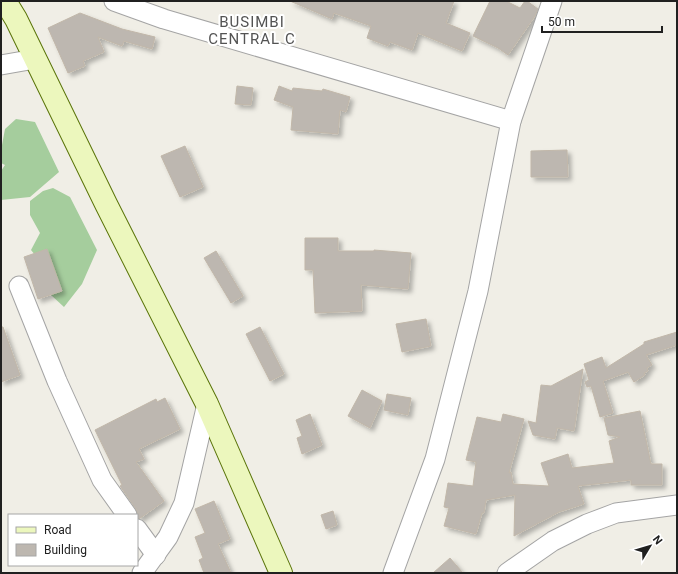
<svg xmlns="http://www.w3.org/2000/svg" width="678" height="574" font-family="Roboto,sans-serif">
	<defs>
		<filter id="shadow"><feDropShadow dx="3.5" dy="3.5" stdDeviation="2" flood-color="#0004"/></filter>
	</defs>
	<rect width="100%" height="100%" fill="#f0eee6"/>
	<g fill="#a5cd9d">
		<path d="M16,119L35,122L59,172L30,197L1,200V171L5,165L1,163V144L2,145L5,129Z"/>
		<path d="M53,188L70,197L97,250L82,284L64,307L51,295L55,279L31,250L40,233L30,215V201L43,191Z"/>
	</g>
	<g fill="#bdb7b0" stroke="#c1b7a9" filter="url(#shadow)">
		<path d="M290,1H454L446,23L470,33L462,51L418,33L412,50L390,42L388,46L367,38L371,26L334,13L332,19Z"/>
		<path d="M490,1H506L520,8L525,1H527L538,9L535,16L508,55L498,48L473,36Z"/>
		<path d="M80,13L122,29L155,37L152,49L124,41L122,46L98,37L104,52L83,61L85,66L68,73L48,28Z"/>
		<path d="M237,86L253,88L251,105L235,104Z"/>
		<path d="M279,86L292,91L293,88L322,91L323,89L350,97L346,112L340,110L338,134L291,130L293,107L274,100Z"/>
		<path d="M185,146L203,187L180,197L161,156Z"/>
		<path d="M567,150L568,177H531V151Z"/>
		<path d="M305,238H338V251H374V250L411,253L408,289L361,285L362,311L315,313L313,270H305Z"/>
		<path d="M47,249L62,291L38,299L24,257Z"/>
		<path d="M216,251L243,296L231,303L204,258Z"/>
		<path d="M426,319L431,346L402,352L396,324Z"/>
		<path d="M1,327H3L20,375L1,382Z"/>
		<path d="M260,327L284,374L270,381L246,334Z"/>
		<path d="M677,332V345L646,355L652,365L647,368L648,371L644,373L645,375L634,382L628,372L603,381L613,413L600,417L591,386L587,387L585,382L589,380L584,364L602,357L606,368L644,344V342Z"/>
		<path d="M583,369L574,431L557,428L555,439L533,435L528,421L536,423L541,385L551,386Z"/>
		<path d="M362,390L382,401L370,428L348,416Z"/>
		<path d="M387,394L411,398L408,415L384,410Z"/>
		<path d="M165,398L180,429L139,449L144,459L136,462L164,501L139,519L137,518L138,514L136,509L120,486L122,485L95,430L156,399L157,402Z"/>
		<path d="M640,411L651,464H662V485H631V480L578,486L584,504L559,512L514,536L515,495L486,500L484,513H482L476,534L444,526L449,508L444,507L448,483L473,486L476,462L466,460L477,417L501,422L503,414L524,419L509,473L511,472L513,484L549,486L541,463L568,454L572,468L614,463L609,441L620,437L608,435L604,418Z"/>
		<path d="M310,414L322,445L302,454L297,438L302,436L296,420Z"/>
		<path d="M214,501L230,539L218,544L231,573H204L199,560L203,558L195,537L205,533L195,509Z"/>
		<path d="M333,511L337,525L326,529L321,515Z"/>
		<path d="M450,558L463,573H433Z"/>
	</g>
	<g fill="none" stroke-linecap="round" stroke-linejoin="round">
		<g stroke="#a4a4a4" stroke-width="21">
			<g id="minor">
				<path d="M114,1L164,19L511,121"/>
				<path d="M1,65L35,59"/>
				<path d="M19,286L57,381L102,480L127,515"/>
				<path d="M137,529L156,555"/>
				<path d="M142,573L168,537L184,503L207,404"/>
				<path d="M393,573L435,459L478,291L511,121L552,1"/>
				<path d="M507,573L553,541L587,524L616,513L677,505"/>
			</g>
		</g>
		<g stroke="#5a7409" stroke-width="24">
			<path id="secondary" d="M5,1L16,19L106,204L207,404L281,573"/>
		</g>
		<use href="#minor" stroke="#fff" stroke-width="19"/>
		<use href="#secondary" stroke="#ecf7bd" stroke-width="22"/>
	</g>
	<g text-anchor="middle" stroke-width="4" stroke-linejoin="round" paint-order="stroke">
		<g font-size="15" letter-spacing="1" fill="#535353" stroke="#fff">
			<text x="252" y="27">BUSIMBI<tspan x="252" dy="17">CENTRAL C</tspan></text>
		</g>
	</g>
	<rect width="678" height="574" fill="none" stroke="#202020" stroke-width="4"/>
	<rect x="8" y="514" width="130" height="52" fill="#ffffff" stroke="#a6a6a6"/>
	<rect x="16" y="527" width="20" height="6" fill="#ecf7bd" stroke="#a6a6a6"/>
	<text x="44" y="534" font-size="12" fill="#202020">Road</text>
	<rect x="16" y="544" width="20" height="12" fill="#bdb7b0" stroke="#a6a6a6"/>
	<text x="44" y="554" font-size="12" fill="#202020">Building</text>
	<g transform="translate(650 546) rotate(52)" stroke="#ffffff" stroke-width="3" paint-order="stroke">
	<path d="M0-3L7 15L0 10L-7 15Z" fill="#202020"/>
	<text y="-6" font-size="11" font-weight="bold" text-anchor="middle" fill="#202020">N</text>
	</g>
	<path d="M542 26v6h120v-6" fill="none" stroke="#202020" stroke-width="2"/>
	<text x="548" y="26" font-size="12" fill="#202020" stroke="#ffffff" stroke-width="3" paint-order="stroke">50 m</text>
</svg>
